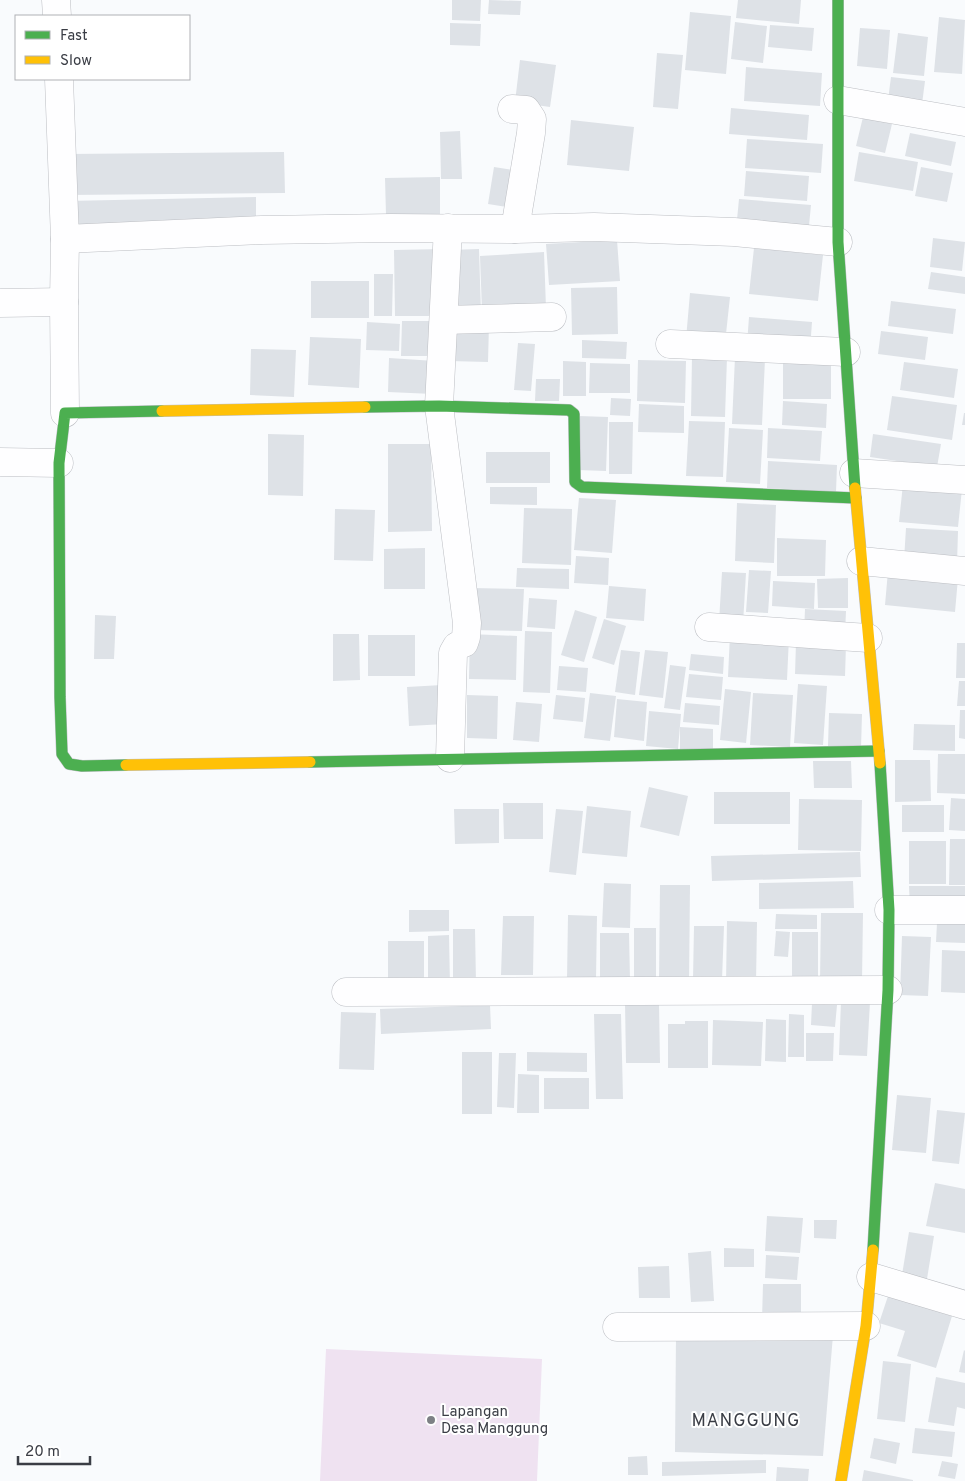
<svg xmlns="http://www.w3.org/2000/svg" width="965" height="1481" font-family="Overpass,sans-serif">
	<rect width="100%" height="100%" fill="#f9fbfd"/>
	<path fill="#efe2f1" d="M326,1349L542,1359L537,1481H320Z"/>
	<g fill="#dee2e7">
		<path d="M452,0H481L480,21L452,20Z"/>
		<path d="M489,0L521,1L520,15L488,14Z"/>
		<path d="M738,0H801L799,24L736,18Z"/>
		<path d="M690,12L731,16L726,74L685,70Z"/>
		<path d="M939,17L965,20L962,74L934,72Z"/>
		<path d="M735,22L767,26L763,63L731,59Z"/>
		<path d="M450,23L481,24L480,46L450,45Z"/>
		<path d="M770,25L814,28L812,51L768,47Z"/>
		<path d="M860,28L890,30L887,69L857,66Z"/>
		<path d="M898,33L928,37L924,76L893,73Z"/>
		<path d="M657,53L683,55L678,109L653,107Z"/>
		<path d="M520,60L556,65L550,107L515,102Z"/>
		<path d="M746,67L822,73L820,106L744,101Z"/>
		<path d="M891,77L925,81L922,104L888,100Z"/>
		<path d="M731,108L809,115L807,140L729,134Z"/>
		<path d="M863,117L892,124L885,153L856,146Z"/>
		<path d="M571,120L634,127L629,171L567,165Z"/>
		<path d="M460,131L462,179H441L440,132Z"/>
		<path d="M910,133L956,142L951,166L905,156Z"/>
		<path d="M747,139L823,144L821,173L745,168Z"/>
		<path d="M284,152L285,193L68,195V154Z"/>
		<path d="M859,152L918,162L913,191L854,181Z"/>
		<path d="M494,167L520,171L513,208L488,204Z"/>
		<path d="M921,167L953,173L947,202L915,196Z"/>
		<path d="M746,171L809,176L807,201L744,196Z"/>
		<path d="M440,177V214L386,215L385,178Z"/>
		<path d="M256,197V228L68,232L67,201Z"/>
		<path d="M739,199L811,205L808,236L736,230Z"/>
		<path d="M933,238L965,242L962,271L930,267Z"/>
		<path d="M617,240L620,281L549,285L546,244Z"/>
		<path d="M754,248L823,255L818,301L749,294Z"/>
		<path d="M442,249L443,316H395L394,250Z"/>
		<path d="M479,249L481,314H452L450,250Z"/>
		<path d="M544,252L546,308L482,311L480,256Z"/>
		<path d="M931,272L965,277V294L928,289Z"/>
		<path d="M374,274H393L392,316H374Z"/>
		<rect x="311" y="281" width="58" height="37"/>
		<path d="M617,287L618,334L572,335L571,288Z"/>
		<path d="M690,293L730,297L725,343L686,339Z"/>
		<path d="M891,301L956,309L953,334L888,326Z"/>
		<path d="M749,317L812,322L810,349L747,344Z"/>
		<path d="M402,321H439L438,356H401Z"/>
		<path d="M367,322L400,324L399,351L366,350Z"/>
		<path d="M450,323L489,324L488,362L449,361Z"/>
		<path d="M881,331L928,337L925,360L878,354Z"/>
		<path d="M310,337L361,339L359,388L308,385Z"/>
		<path d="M582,340L627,342L626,359L582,358Z"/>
		<path d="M518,343L535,344L531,391L514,390Z"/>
		<path d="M251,349L296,350L294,397L250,395Z"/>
		<path d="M692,356L727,357L725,417L691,416Z"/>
		<path d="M735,357L765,359L762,425L732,424Z"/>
		<path d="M389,358L435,361L433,394L388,392Z"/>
		<path d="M638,360L686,361L685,403L637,401Z"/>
		<path d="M563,361L586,362V396H563Z"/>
		<path d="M904,362L958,369L954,398L900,390Z"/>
		<path d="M590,363L630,364V393H589Z"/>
		<path d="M783,363L831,364V399H783Z"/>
		<path d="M536,379H560L559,401H535Z"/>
		<path d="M892,396L957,405L952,440L887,430Z"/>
		<path d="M611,398L631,399L630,416L610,415Z"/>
		<path d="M783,401L827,404L826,428L782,425Z"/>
		<path d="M639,404L684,406V433L638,432Z"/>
		<path d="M964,413H965V425H962Z"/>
		<path d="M579,416L608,417L606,471L578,470Z"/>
		<path d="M689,421L725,422L723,477L686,476Z"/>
		<path d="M609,422H633L632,474H609Z"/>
		<path d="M729,428L763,430L760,484L726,482Z"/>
		<path d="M768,428L822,431L820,461L767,458Z"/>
		<path d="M268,434L304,435L303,496L268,495Z"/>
		<path d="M873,434L941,444L937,467L870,457Z"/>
		<path d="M388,444H431L432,531L388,532Z"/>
		<rect x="486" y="452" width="64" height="31"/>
		<path d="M768,461L837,465L836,492L767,488Z"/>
		<path d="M903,484L962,489L958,527L899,522Z"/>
		<path d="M490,487H537V505L490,504Z"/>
		<path d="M579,498L616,500L612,553L574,550Z"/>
		<path d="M737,503L776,505L774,563L735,561Z"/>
		<path d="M524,508L572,509L571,565L522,563Z"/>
		<path d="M335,509L375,510L373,561L334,560Z"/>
		<path d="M906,528L958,531L957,563L904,560Z"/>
		<path d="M777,538L826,540L825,576H777Z"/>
		<path d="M425,548V589H384V549Z"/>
		<path d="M576,556L609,558L608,585L574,583Z"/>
		<path d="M517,568L569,569V589L516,587Z"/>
		<path d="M749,570L771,571L768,613L746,612Z"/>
		<path d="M888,571L958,578L955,612L885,605Z"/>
		<path d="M722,572L746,573L743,624L719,622Z"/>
		<path d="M848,578V608H818L817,579Z"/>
		<path d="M773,581L815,583L814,609L772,606Z"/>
		<path d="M609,586L646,589L644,621L606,618Z"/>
		<path d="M472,588L524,589L522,631L471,630Z"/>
		<path d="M529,598L557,600L555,629L527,627Z"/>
		<path d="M805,609L846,611L845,634L804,633Z"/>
		<path d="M575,610L597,617L584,662L561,655Z"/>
		<path d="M95,615L116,616L114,659H94Z"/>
		<path d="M604,619L626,626L614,665L592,658Z"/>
		<path d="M525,631L552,632L550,693L523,692Z"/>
		<path d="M333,634H359L360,680L333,681Z"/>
		<path d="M470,634L517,636L516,680L469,679Z"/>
		<path d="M730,634L789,637L787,680L728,677Z"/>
		<rect x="368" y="635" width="47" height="41"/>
		<path d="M796,643L846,645L845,676L795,674Z"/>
		<path d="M957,643H965V678H956Z"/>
		<path d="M621,650L640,652L635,695L615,692Z"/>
		<path d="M645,650L668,652L663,698L639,695Z"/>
		<path d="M691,654L724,657L723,674L689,670Z"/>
		<path d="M670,665L686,667L680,710L664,708Z"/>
		<path d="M559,666L588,668L586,692L557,690Z"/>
		<path d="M689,674L723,677L721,700L686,697Z"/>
		<path d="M959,681H965V706H957Z"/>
		<path d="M798,684L827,686L823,745L794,743Z"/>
		<path d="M442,685L445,724L409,726L407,687Z"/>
		<path d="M725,689L751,692L746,743L720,740Z"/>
		<path d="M590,693L616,696L610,741L584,738Z"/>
		<path d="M753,693L793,695L790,747L750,745Z"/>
		<path d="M467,695L498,696L497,739L467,738Z"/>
		<path d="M556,695L585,698L583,722L553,719Z"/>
		<path d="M617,699L647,702L644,741L614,737Z"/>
		<path d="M516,702L542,704L539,742L513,740Z"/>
		<path d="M685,703L720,706L719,725L683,722Z"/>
		<path d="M960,710H965V739L959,738Z"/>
		<path d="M649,711L681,714L678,749L646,746Z"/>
		<path d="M829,713L862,714L861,748L828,746Z"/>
		<path d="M914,724L955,725V751L913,750Z"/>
		<path d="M680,727L713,729V750L680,749Z"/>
		<path d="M938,754H965V794L937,793Z"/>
		<path d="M895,760H930L931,801L895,802Z"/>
		<path d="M813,761H851L852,788H814Z"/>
		<path d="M649,787L688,796L679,836L640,827Z"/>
		<rect x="714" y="792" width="76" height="32"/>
		<path d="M951,798L965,799V831L949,830Z"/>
		<path d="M799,799L862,800L861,851L798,850Z"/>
		<path d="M503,803H543V839H504Z"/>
		<rect x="902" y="805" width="42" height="27"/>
		<path d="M587,806L631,811L627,857L582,853Z"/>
		<path d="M454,809H499V843L455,844Z"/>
		<path d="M556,809L583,811L576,875L549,872Z"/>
		<path d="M950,839H965V885H949Z"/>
		<rect x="909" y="841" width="37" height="43"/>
		<path d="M860,852L861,877L712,881L711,856Z"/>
		<path d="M853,881L854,908L759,909V883Z"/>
		<path d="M604,883L631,884L630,928L602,927Z"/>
		<path d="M660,885H690L689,984L659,983Z"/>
		<path d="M909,886H965V909H910Z"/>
		<path d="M409,910H449V931L409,932Z"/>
		<path d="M821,913H863L862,981H820Z"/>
		<path d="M776,914L817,915V929H775Z"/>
		<path d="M568,915L597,916L596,979H567Z"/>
		<path d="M503,916H534L533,975H501Z"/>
		<path d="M727,921L757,922L756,983H726Z"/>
		<path d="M937,923L965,924V943L936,942Z"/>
		<path d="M694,926H724L722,980H693Z"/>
		<path d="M634,928H656V983L634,982Z"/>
		<path d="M453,929H475L476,983H453Z"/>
		<path d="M776,931L790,932L788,957L774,956Z"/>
		<path d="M792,932H818V985L792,984Z"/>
		<path d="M600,933H629L630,980L600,981Z"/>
		<path d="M449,935L450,986L428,987V936Z"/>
		<path d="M902,936L931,937L928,996L900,995Z"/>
		<rect x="388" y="941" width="36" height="45"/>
		<path d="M942,950L965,951V993L941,992Z"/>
		<path d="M841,1001L870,1002L867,1056L839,1055Z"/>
		<path d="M625,1003H659L660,1063H626Z"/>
		<path d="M812,1003L837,1005L835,1027L811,1025Z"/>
		<path d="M490,1005L491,1029L381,1034L380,1009Z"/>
		<path d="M341,1012L376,1013L374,1070L339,1069Z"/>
		<path d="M594,1014H621L623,1099H596Z"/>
		<path d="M789,1014L804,1015V1057H788Z"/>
		<path d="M766,1019L786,1020V1062L765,1061Z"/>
		<path d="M713,1020L763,1022L761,1066L712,1065Z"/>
		<path d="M685,1021H708V1068H668V1024H685Z"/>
		<path d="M806,1033H834L833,1061H806Z"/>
		<rect x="462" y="1052" width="30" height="62"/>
		<path d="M527,1052L587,1053V1072L527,1071Z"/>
		<path d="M499,1053H516L514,1108L497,1107Z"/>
		<path d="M518,1074L539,1075V1113H517Z"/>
		<rect x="544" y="1078" width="45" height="31"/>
		<path d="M897,1095L931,1098L926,1153L892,1150Z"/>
		<path d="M937,1110L965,1113L959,1164L932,1161Z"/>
		<path d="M935,1183L965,1189V1233L926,1226Z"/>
		<path d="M767,1216L803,1218L800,1253L765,1251Z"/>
		<path d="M814,1220H837L836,1239L814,1238Z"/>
		<path d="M909,1232L934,1236L926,1285L901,1281Z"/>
		<path d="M724,1248L754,1249V1267H724Z"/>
		<path d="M711,1251L714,1301L691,1302L688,1253Z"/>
		<path d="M766,1255L799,1257L797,1280L765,1278Z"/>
		<path d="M669,1266L670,1298H639L638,1267Z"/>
		<path d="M763,1284H801V1320H762Z"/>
		<path d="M888,1296L952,1316L936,1368L897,1356L905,1331L879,1323Z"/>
		<path d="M676,1335H833L823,1456L675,1452Z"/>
		<path d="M964,1350L965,1351V1373L959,1372Z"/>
		<path d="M883,1361L911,1364L905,1422L877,1419Z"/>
		<path d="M936,1377L965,1383V1409L957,1407L954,1426L928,1422Z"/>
		<path d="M915,1428L955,1432L952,1457L912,1453Z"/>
		<path d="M874,1438L900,1443L896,1464L870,1458Z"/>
		<path d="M647,1456L648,1475H628V1457Z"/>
		<path d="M766,1460V1473L662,1476V1462Z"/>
		<path d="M942,1461L958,1464L955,1479L938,1476Z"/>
		<path d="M777,1467L809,1469L808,1481H776Z"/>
		<path d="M864,1470L913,1480V1481H862Z"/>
	</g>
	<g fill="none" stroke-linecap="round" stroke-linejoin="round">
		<g stroke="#bcbec3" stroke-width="29">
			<g id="street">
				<path d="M56,0L57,16"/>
				<path d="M59,79L65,239L64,302L65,413"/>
				<path d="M838,100L965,122"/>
				<path d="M512,109L526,110L532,119L531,133L515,229"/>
				<path d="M448,228L439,406L467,623L466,637L464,643L457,646L453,653L450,758"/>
				<path d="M65,239L262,230L391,228L515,229L594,227L734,232L838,242"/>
				<path d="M0,303L64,302"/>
				<path d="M444,320L552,317"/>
				<path d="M670,344L846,352"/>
				<path d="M0,462L59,463"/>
				<path d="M854,473L965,480"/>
				<path d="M861,561L965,571"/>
				<path d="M709,627L868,638"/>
				<path d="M889,910H965"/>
				<path d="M346,992L888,990"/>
				<path d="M871,1277L965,1305"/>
				<path d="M617,1327L866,1326"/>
			</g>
		</g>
		<g stroke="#bcbec3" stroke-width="12">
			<g id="fast">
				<path d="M838,0V242L855,488"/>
				<path d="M365,407L439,406L569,410L574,414L575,482L582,487L856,498"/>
				<path d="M310,762L879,751"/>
				<path d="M126,765L82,766L69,764L62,754L60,697L59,463L65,413L162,411"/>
				<path d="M873,1250L888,990L889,910L880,763"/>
			</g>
		</g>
		<g stroke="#bcbec3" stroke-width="12">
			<g id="slow">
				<path d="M162,411L365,407"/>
				<path d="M855,488L880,763"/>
				<path d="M126,765L310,762"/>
				<path d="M841,1481L866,1326L873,1250"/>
			</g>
		</g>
		<use href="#street" stroke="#fefeff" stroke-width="28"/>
		<use href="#fast" stroke="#4caf50" stroke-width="11"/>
		<use href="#slow" stroke="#ffc107" stroke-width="11"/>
	</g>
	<circle fill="#7d8085" stroke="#fff" stroke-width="2" cx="431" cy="1420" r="5"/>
	<g text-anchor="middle" stroke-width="4" stroke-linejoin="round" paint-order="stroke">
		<g font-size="15" fill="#3a3d45" stroke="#fff" text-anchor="start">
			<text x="441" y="1416">Lapangan<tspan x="441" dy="17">Desa Manggung</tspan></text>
		</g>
		<g font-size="18" letter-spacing="1" fill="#3a3d45" stroke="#fff">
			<text x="746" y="1426">MANGGUNG</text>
		</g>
	</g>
	<rect x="15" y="15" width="175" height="65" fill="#ffffff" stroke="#b0b1b5"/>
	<rect x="25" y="31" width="25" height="8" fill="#4caf50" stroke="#b0b1b5"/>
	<text x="60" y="40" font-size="15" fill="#3a3d45">Fast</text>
	<rect x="25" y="56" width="25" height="8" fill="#ffc107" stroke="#b0b1b5"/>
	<text x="60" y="65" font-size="15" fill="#3a3d45">Slow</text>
	<path d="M18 1456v8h72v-8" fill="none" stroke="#3a3d45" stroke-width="2.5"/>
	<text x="25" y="1456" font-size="15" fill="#3a3d45" stroke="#ffffff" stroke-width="4" paint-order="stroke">20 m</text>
</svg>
